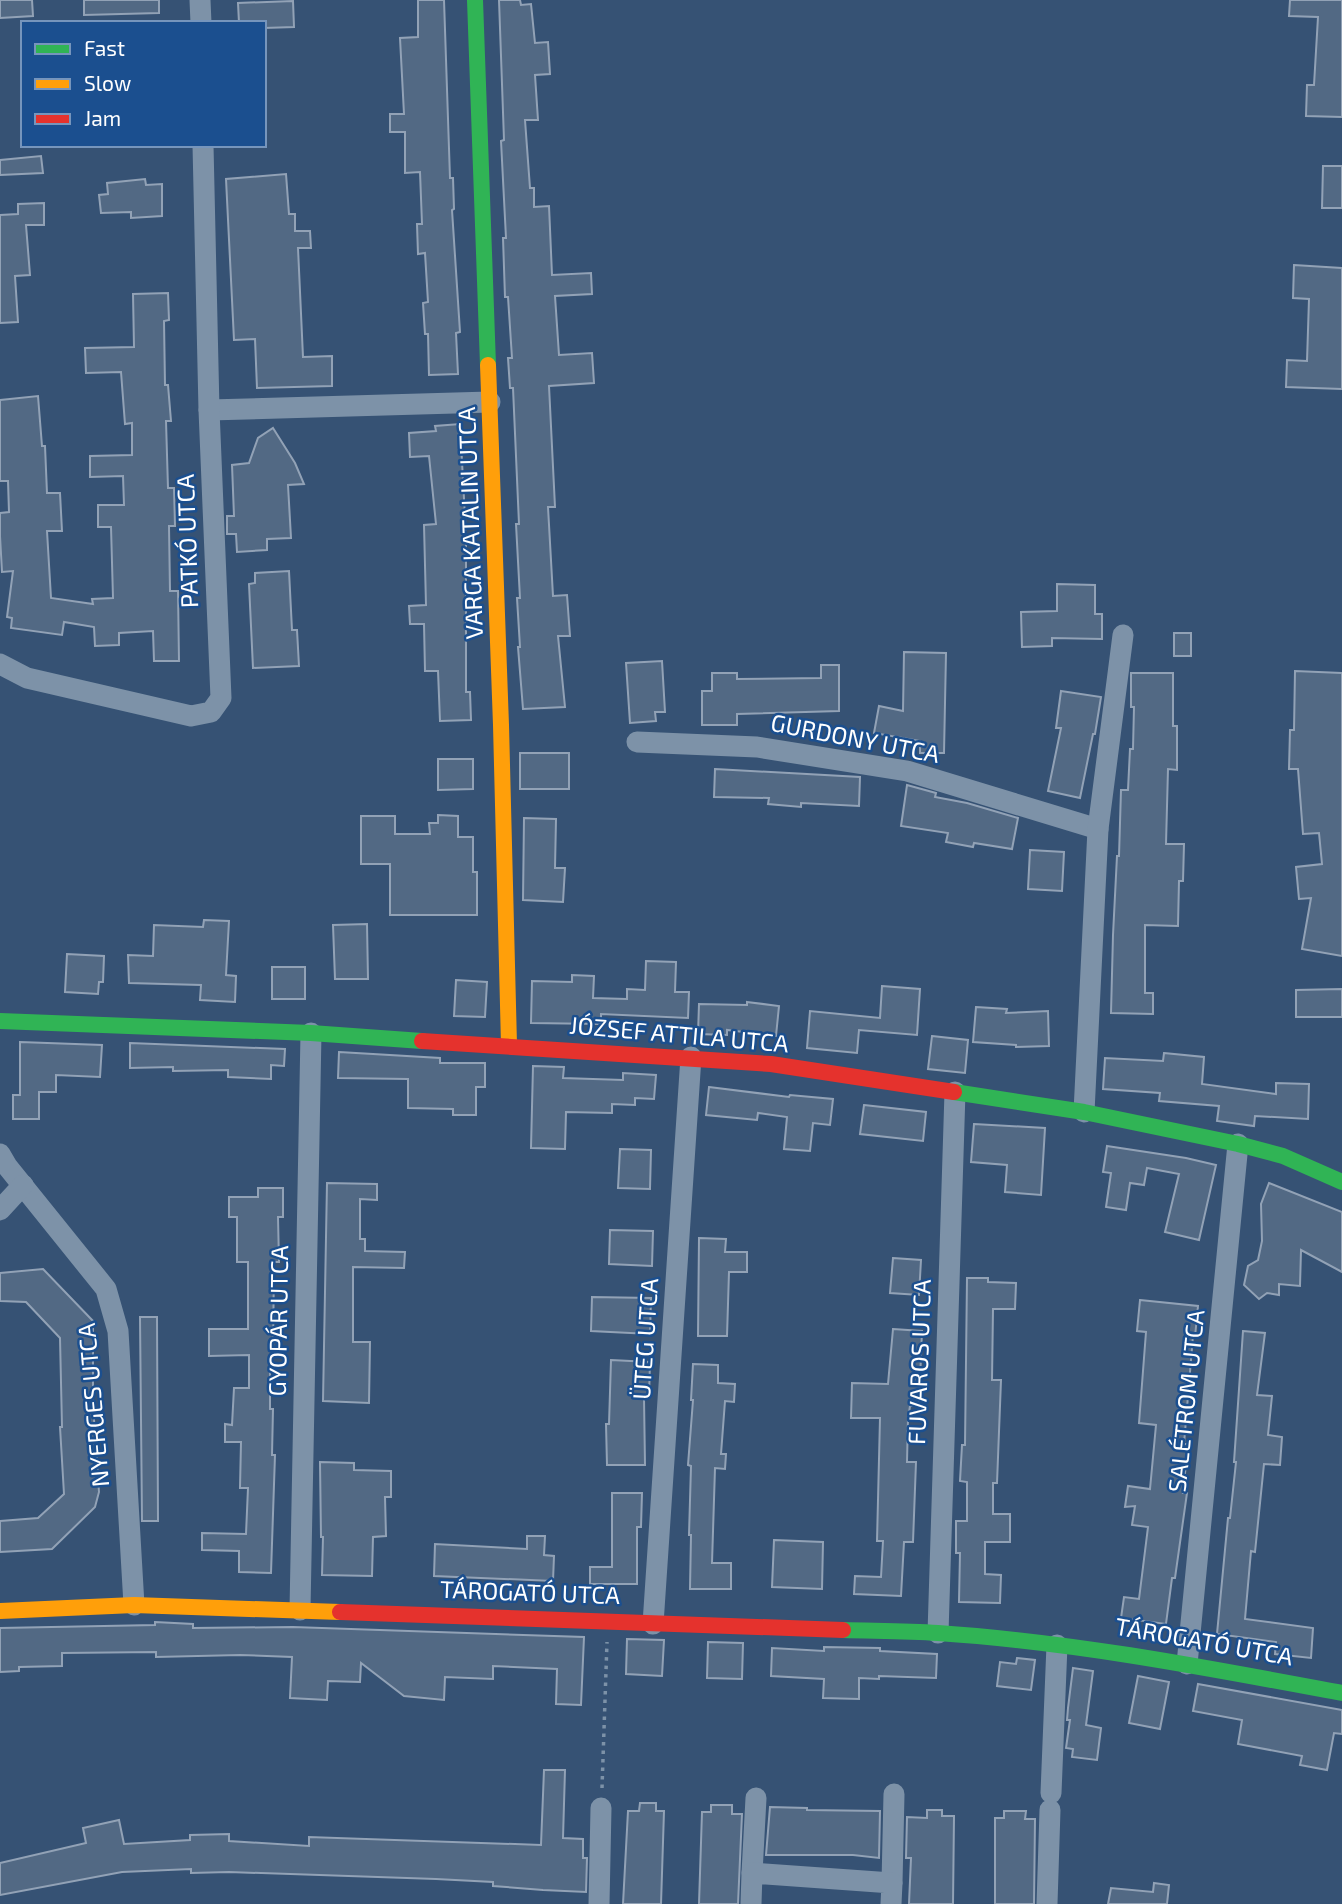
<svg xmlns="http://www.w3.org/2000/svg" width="1342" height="1904" font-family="'Exo 2',sans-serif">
	<rect width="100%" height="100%" fill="#365274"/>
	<g fill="#526984" stroke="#92a2b6" stroke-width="2">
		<path d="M0,0H32L33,16L0,18Z"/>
		<path d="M84,0H159V13L84,15Z"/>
		<path d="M418,0H444L450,178H453L454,209L452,210L460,332L456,333L458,374L429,375L428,334H425L423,303L428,302L425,253L418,254L417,224H422L420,172L405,173V132H390V114H404L400,38L418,37Z"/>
		<path d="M499,0H520L521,5L531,4L535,43L548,42L550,74L535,75L538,120H525L530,188H534V207L549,206L552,275L591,273L592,294L555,296L559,355L592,353L594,383L549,386L555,507H548L553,596L567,595L570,636H558L565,707L523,709L518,647H520L517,598H520L516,524H519L513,388H510L508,358H512L508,297H505L503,238H506L501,141L504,140Z"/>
		<path d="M1290,0H1342V117L1306,116L1307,85H1314L1318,17L1289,16Z"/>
		<path d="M293,1L294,27L264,28V23H239L238,3Z"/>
		<path d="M41,156L43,173L0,175V160Z"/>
		<path d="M1323,166H1342V208H1322Z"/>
		<path d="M286,174L289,214H295V231H310L311,248H298L303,357L332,356V386L257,388L255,339L234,340L226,179Z"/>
		<path d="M145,179L146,185L162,184V216L131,218V212L101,213L99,195L108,194L107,183Z"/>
		<path d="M44,203V225H26L30,275L15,276L18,322L0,323V215L18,214V204Z"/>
		<path d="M1294,265L1342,268V389L1286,387L1287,360L1307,361L1309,299L1293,298Z"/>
		<path d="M168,293L169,320L164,321L165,385H168L171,421H166L168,488H174L175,526H169L170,591H178L179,661H154L153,631L119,633V645L95,646L94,627L64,622L62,635L11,628L12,618L7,617L13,571L2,572L0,536V513L9,512L8,481H0V400L38,396L42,446H45L47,493H60L62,531H47L51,598L93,604L92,599L113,598L111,527H98V505H124L123,476L90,477V456L132,455V423L125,424L121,372L86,373L85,348L134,347L133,294Z"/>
		<path d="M460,424L466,536V692H470L471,720L440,721L438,671H425L424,624H410L409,606L426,605L424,525L436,524L429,456L410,457L409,433L436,431L435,426Z"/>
		<path d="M273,428L295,463L304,484L288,485L291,538L267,539V550L237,552L236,534H227V516H234L232,465L249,463L258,438Z"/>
		<path d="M289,571L292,630H297L299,666L253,668L249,584L255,583V573Z"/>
		<path d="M1057,584L1095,585V614H1102V639L1052,638V646L1022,647L1021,612L1057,611Z"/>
		<rect x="1174" y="633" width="17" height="23"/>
		<path d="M904,652L946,653L944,753H920V741L874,733L879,706L903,711Z"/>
		<path d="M662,661L665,712H655L656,721L630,723L626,663Z"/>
		<path d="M821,665H839V711L737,714V725H702V691H712V673H737V679L821,678Z"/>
		<path d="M1295,671L1342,673V956L1302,949L1311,898L1299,899L1296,867L1322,864L1319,833L1303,834L1298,769H1289L1290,730H1294Z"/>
		<path d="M1131,673H1173V726H1177V770L1168,769L1166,844H1184L1183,881H1179L1178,926L1145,925V993H1153V1014L1111,1013L1113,935L1117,856H1119L1121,790H1128L1130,749H1133L1134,707H1131Z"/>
		<path d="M1061,691L1101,697L1095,734H1093L1080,798L1048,791L1061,728H1056Z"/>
		<rect x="520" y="753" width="49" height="36"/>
		<path d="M438,759H473V789L438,790Z"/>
		<path d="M715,769L860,777L859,806L801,803V807L768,804L769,798L714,797Z"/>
		<path d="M907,785L936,793L935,797L967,803L1018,818L1012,849L974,843L973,847L946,842L948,833L901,826Z"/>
		<path d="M438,815L458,816V837H473V872H477V915H390V864H361V816H395V834H430L429,823H438Z"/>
		<path d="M524,818L556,819L555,868H565L563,902L523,900Z"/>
		<path d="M1030,850L1064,852L1062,891L1028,889Z"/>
		<path d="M204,920L229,921L226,975L236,976L235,1002L200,1000L201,985L129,983L128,955L153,956L154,925L203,927Z"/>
		<path d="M367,924L368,979H335L333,925Z"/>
		<path d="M67,954L104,956L103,982H99L98,994L65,992Z"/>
		<path d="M646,961L676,962L675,992H689L688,1018L601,1014V1024L531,1023L532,981L572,982V975L594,976L593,998L627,999V989L645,990Z"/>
		<rect x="272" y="967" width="33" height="32"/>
		<path d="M456,980L487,982L485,1017L454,1016Z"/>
		<path d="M882,986L920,989L917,1035L859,1030L857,1053L807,1048L810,1011L880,1018Z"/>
		<path d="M1342,989V1017H1296V990Z"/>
		<path d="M747,1002L779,1006L776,1036L727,1030V1035L698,1034L699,1004L747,1005Z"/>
		<path d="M976,1007L1007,1009L1006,1013L1048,1011L1049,1046L1016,1047V1045L973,1042Z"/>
		<path d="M932,1036L968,1040L965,1073L928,1069Z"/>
		<path d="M20,1042L102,1045L100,1077L56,1075V1092H39V1119H13V1095H20Z"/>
		<path d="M130,1043L285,1049L284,1066L271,1065V1079L228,1077V1070L173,1071V1067L130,1068Z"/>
		<path d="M339,1052L440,1058V1063H485V1087H476V1115H453V1109L408,1108V1079L338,1078Z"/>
		<path d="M1164,1053L1204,1057L1202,1084L1276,1094V1083L1309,1084L1308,1119L1255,1116L1254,1126L1217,1121L1219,1106L1159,1101L1160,1093L1103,1089L1105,1058L1163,1061Z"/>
		<path d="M533,1066L564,1067L563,1078L623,1080V1073L656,1075L654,1099L635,1098V1105L612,1104V1113L566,1112L565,1149L531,1148Z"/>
		<path d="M709,1087L789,1097L790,1095L833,1099L830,1125L813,1123L810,1151L784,1149L787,1117L758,1113L757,1120L706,1115Z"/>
		<path d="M864,1105L926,1112L923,1141L860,1134Z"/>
		<path d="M974,1124L1045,1128L1041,1195L1005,1192L1007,1165L971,1162Z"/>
		<path d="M1107,1146L1186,1158L1216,1165L1199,1240L1165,1232L1179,1174L1147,1168L1144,1185L1130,1183L1126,1210L1106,1207L1111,1173L1103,1172Z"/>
		<path d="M620,1149L651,1150L650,1189L618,1188Z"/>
		<path d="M327,1183L377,1184V1200L360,1199V1239H365V1251L405,1252L404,1268L353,1267V1342H370L369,1403L323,1401Z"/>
		<path d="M1269,1183L1342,1212V1272L1301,1250L1300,1286L1279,1284V1295L1267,1293L1259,1299L1244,1285L1248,1266L1258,1260L1262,1241L1261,1204Z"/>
		<path d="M258,1188H283V1217H278L279,1262H274L273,1355H270V1409H273L272,1455H275L271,1573L239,1572V1551L202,1550V1533L246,1534L248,1488H240L241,1442H225V1424L232,1425L234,1388H249V1355L209,1356V1329H248V1262H237V1217H229V1197H258Z"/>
		<path d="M610,1230L653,1231L652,1266L609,1264Z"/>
		<path d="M699,1238L726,1239L725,1252H747V1272H729L727,1336H698Z"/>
		<path d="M893,1258L921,1260L919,1295L890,1293Z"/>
		<path d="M43,1269L93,1321V1405L99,1492L95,1507L52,1549L0,1552V1521L38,1518L64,1494L60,1427H62L60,1338L26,1302L0,1301V1273Z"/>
		<path d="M967,1278H988V1282L1016,1283L1015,1309H993L992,1380H1001L997,1483H993V1514H1010V1542H985V1574L1001,1575L1000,1603L959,1602L960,1553H956V1521H967V1482L960,1481L962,1445H965Z"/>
		<path d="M592,1297L651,1298L650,1334L591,1331Z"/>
		<path d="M1140,1300L1198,1306L1195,1337L1193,1336L1184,1444H1188L1183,1493H1187L1175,1578H1172L1166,1624L1121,1618L1124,1597L1139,1599L1148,1527L1132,1525L1135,1506L1125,1507L1128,1486L1150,1489L1156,1425L1139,1423L1146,1332L1137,1331Z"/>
		<path d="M140,1317H157L158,1521H142Z"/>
		<path d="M893,1329L922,1331L919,1406H910L908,1419L907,1462H916L913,1542H904L901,1596L854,1594L855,1576L881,1577L883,1541H877L880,1418H851L852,1383L888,1384Z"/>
		<path d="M1243,1331L1265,1333L1257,1395L1272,1396L1268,1435L1282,1437L1280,1465L1264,1464L1255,1552L1251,1551L1245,1619L1313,1628L1311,1658L1275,1654L1276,1642L1217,1634L1228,1518H1230L1236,1462H1234Z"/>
		<path d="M611,1360L650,1362L649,1398H644L645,1465H607L606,1424H609Z"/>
		<path d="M693,1364L718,1365V1383L735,1384L734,1402L725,1401L721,1454H726L725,1469L715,1468L712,1563H731V1589H690L691,1535H689L691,1466L688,1465L693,1400H691Z"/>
		<path d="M320,1462L354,1463V1470L391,1471V1497H385L386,1536L373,1537L372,1576L322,1575L323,1537H321Z"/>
		<path d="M612,1493H642L641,1527H637V1584H590V1567H612Z"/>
		<path d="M527,1536H545L544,1555L554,1556L553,1581L434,1576L435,1544L527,1549Z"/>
		<path d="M774,1540L823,1542L822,1589L772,1587Z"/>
		<path d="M155,1622L193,1624V1628L293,1627L584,1637L581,1705L556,1704L557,1669L493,1666V1679L445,1677L444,1700L404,1696L361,1663L360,1682L328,1681L327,1700L290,1698L292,1657L240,1655L156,1657V1652L62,1653V1666L19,1667V1671L0,1672V1628L155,1625Z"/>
		<path d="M627,1639L664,1640L662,1676L626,1674Z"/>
		<path d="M708,1642L743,1643L742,1679L707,1678Z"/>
		<path d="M824,1647L880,1648V1651L937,1654L936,1678L879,1676V1679L859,1678V1699L823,1698L824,1679L771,1676L772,1648L824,1651Z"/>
		<path d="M1017,1658L1035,1660L1031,1690L997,1686L1000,1662L1016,1664Z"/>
		<path d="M1073,1668L1093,1671L1086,1725L1101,1728L1097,1760L1072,1757L1073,1749L1066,1748L1070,1720H1067L1068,1708Z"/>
		<path d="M1138,1676L1169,1682L1160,1729L1129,1723Z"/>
		<path d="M1198,1684L1342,1710V1734L1334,1733L1327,1770L1300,1765L1302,1756L1238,1744L1242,1720L1193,1711Z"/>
		<path d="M544,1770H565L563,1838L583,1839V1858H587L586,1892L543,1890L493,1886V1882L436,1879L229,1872L191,1873V1869L122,1872L0,1895V1863L86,1843L83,1828L119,1820L124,1844L190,1840V1835L229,1834V1841L309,1846V1837L541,1845Z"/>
		<path d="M640,1803H656V1811H664L661,1904H623L628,1811H639Z"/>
		<path d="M711,1805H732V1814H742L738,1904H699L702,1812H711Z"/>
		<path d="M770,1807L807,1808V1810L880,1811L879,1858L853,1855H766Z"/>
		<path d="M927,1810H942V1816H954L953,1904H909L911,1858H906L907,1817L927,1818Z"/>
		<path d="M1004,1811H1026L1025,1819H1035L1034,1904H995V1818H1004Z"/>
		<path d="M1154,1883L1169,1885L1167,1904H1108L1111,1888L1153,1892Z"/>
	</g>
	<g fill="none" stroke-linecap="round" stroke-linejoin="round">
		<path stroke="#7d92a8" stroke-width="3.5" stroke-dasharray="3.5 5" stroke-linecap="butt" d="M602,1788L607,1642"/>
		<g stroke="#7d92a8" stroke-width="21">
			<path d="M200,0L201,23"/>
			<path d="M209,410L490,402"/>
			<path d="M0,664L27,678L191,716L211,712L221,698L209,410L203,145"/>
			<path d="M637,742L757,747L907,771L1098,829"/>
			<path d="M1084,1112L1098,829L1123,635"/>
			<path d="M0,1154L7,1166L106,1289L118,1331L134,1605"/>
			<path d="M0,1210L23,1185"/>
			<path d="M300,1610L311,1033"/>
			<path d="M653,1624L691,1057"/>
			<path d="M938,1633L955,1092"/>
			<path d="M1187,1664L1238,1144"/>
			<path d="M1051,1793L1057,1645"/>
			<path d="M752,1873L756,1798"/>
			<path d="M892,1883L894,1794"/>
			<path d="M599,1904L601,1808"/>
			<path d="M751,1904L752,1873L892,1883L891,1904"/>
			<path d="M1047,1904L1050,1810"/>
		</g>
		<g stroke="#30b455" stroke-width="16">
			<path d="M475,0L488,365"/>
			<path d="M0,1021L311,1033L422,1041"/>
			<path d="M954,1092L1084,1112L1238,1144L1283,1156L1342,1182"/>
			<path d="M843,1630C874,1631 906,1631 938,1633C1074,1642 1208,1668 1342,1693"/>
		</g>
		<g stroke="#ff9f0a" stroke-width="16">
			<path d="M488,365L501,725L509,1045"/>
			<path d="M0,1611L134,1605L340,1612"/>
		</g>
		<g stroke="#e5322d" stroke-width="16">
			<path d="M422,1041L771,1064L954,1092"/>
			<path d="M340,1612L843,1630"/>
		</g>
	</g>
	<g text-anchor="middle" stroke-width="5" stroke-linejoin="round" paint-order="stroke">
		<g font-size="24" fill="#fff" stroke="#1b4f8f">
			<text transform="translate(471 523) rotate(-92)" y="8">VARGA KATALIN UTCA</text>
			<text transform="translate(188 541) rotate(-92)" y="8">PATKÓ UTCA</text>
			<text transform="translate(855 739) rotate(11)" y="8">GURDONY UTCA</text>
			<text transform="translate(679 1035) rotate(5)" y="8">JÓZSEF ATTILA UTCA</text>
			<text transform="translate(279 1321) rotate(-89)" y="8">GYOPÁR UTCA</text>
			<text transform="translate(646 1339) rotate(-86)" y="8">ÜTEG UTCA</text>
			<text transform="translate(920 1362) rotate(-88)" y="8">FUVAROS UTCA</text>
			<text transform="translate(1187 1401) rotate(-84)" y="8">SALÉTROM UTCA</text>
			<text transform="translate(94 1405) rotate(-95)" y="8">NYERGES UTCA</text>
			<text transform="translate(530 1593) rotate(2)" y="8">TÁROGATÓ UTCA</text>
			<text transform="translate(1204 1642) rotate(10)" y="8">TÁROGATÓ UTCA</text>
		</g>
	</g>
	<rect x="21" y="21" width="245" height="126" fill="#1b4f8f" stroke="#7695bc" stroke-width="2"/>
	<rect x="35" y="44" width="35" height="10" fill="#30b455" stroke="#7695bc" stroke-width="2"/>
	<text x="84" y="56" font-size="21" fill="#ffffff">Fast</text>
	<rect x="35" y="79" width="35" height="10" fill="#ff9f0a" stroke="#7695bc" stroke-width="2"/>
	<text x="84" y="91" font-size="21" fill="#ffffff">Slow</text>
	<rect x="35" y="114" width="35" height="10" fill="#e5322d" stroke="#7695bc" stroke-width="2"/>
	<text x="84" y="126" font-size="21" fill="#ffffff">Jam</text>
</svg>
